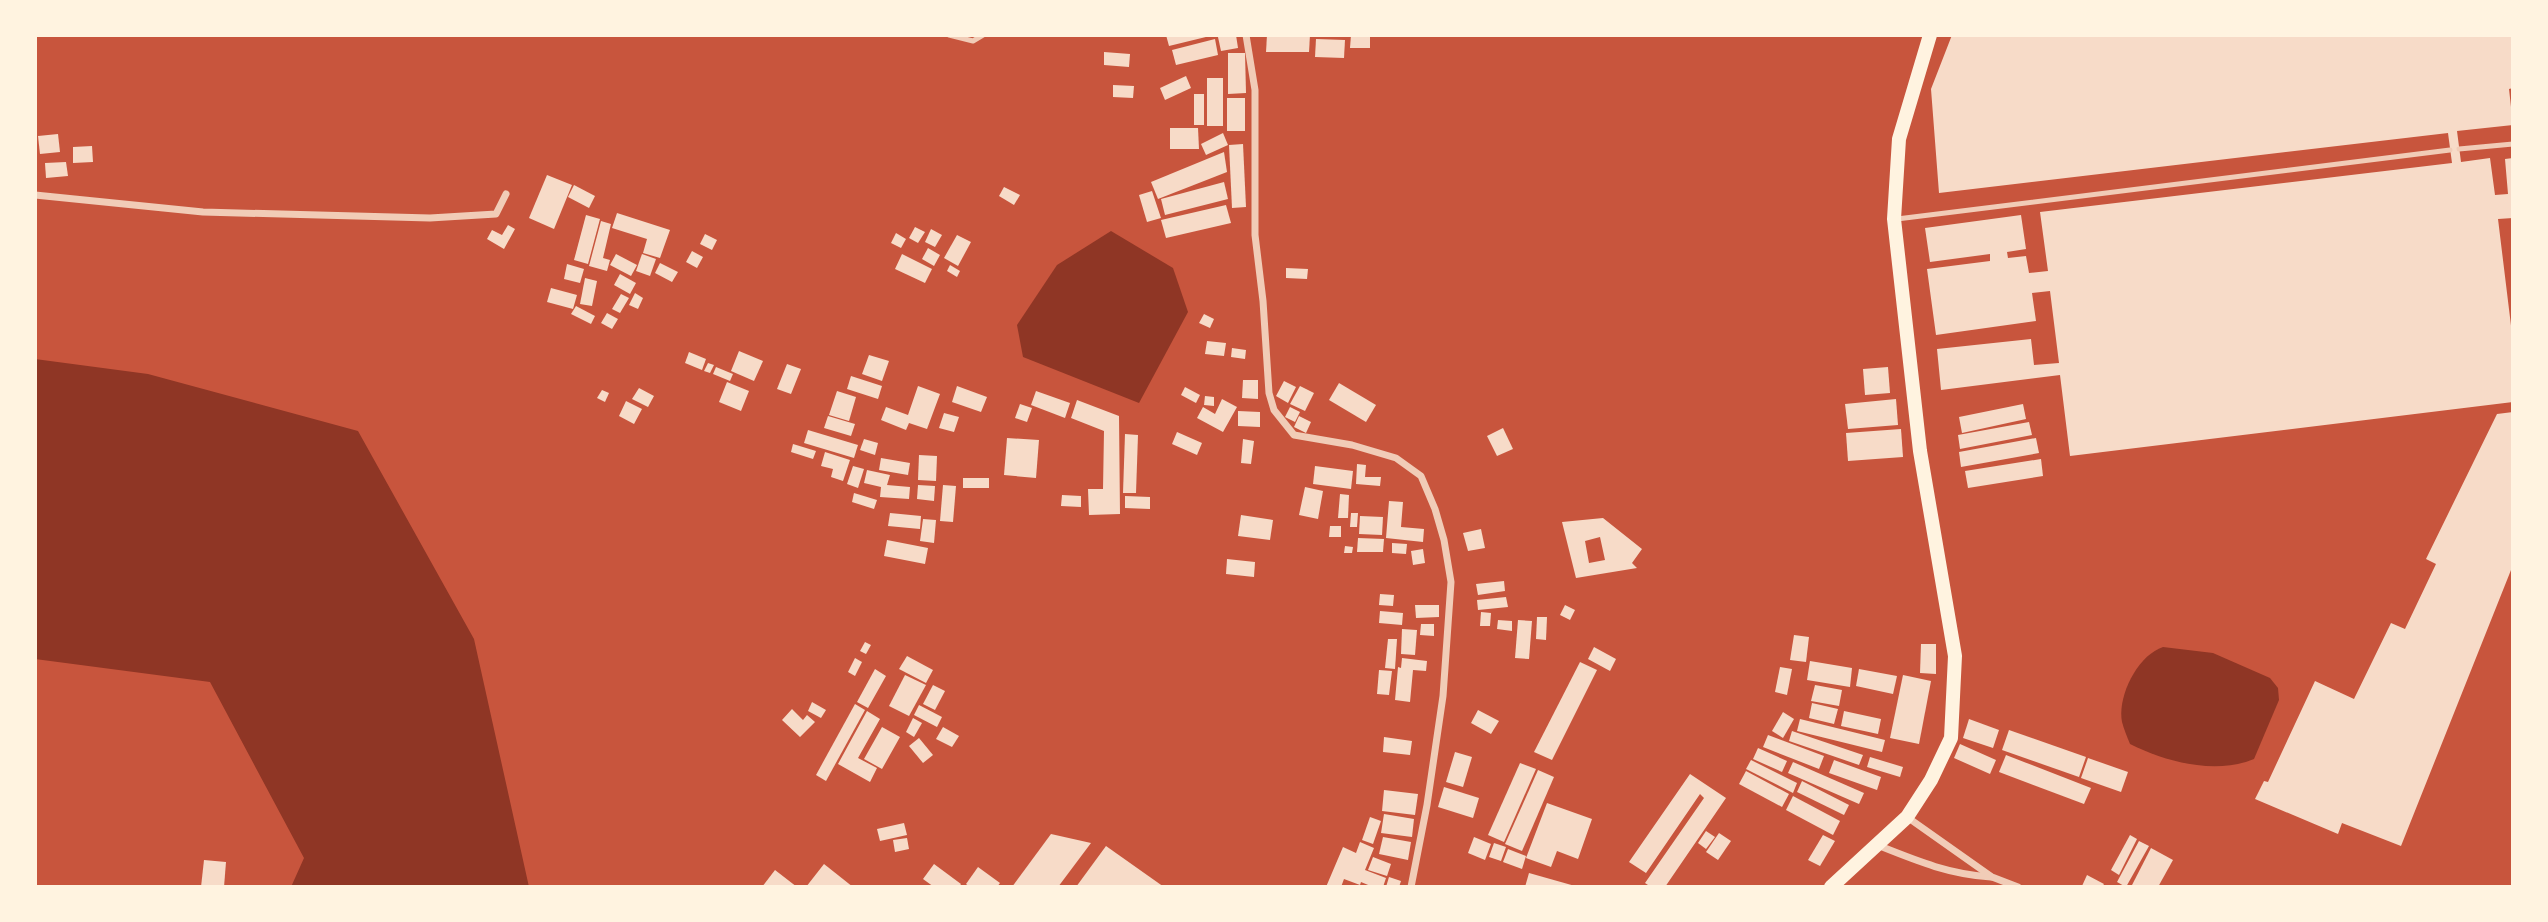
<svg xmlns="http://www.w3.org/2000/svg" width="2548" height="922" font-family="'PT Serif',serif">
	<rect width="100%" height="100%" fill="#c8553d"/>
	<g fill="#8f3625">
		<path d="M1111,231L1173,268L1188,312L1139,403L1023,357L1017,325L1057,265Z"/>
		<path d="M35,359L148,374L358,431L474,639L529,887H291L304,858L210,682L35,659Z"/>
		<path d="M2163,647L2213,653L2270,678L2278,688L2279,700L2254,759C2215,775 2166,762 2130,744C2127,737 2124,729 2122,722C2117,696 2138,655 2163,647Z"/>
	</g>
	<g fill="#f7dbc8" fill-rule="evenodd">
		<path d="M1166,35H1210V36L1169,46Z"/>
		<path d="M1236,35L1238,48L1221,51L1218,37Z"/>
		<path d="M1267,35H1310L1309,52H1266Z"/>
		<path d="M1351,35H1370V48H1350Z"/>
		<path d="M1952,35H2513V88L2509,89L2513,125L2457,131L2461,162L2490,158L2495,195L2508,194L2505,159L2513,158V218L2498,219L2513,342V402L2070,456L2060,375L1941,390L1937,349L2031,339L2034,365L2059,363L2050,291L2032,293L2036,321L1936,335L1927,269L1990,261V254L1930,262L1925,228L2021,215L2026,249L2007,252L2008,258L2026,256L2029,273L2048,271L2040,212L2452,163L2448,133L1939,193L1931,89Z"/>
		<path d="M1215,39L1218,55L1176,65L1172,50Z"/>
		<path d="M1316,39L1345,40L1344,58L1315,57Z"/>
		<path d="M1104,52L1130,54L1129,67L1104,65Z"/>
		<path d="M1228,53H1245L1246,93L1228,94Z"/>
		<path d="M1186,76L1191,88L1165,100L1160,88Z"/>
		<rect x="1207" y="78" width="16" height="48"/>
		<path d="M1113,85L1134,86L1133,98L1113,97Z"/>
		<rect x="1194" y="94" width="10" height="31"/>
		<rect x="1227" y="98" width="18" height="33"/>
		<path d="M1170,128H1198L1199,149H1170Z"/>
		<path d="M1223,133L1228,145L1206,155L1201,144Z"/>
		<path d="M58,134L60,152L40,154L38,136Z"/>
		<path d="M1243,144L1246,207L1232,208L1229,145Z"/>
		<path d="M92,146L93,162L73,163V147Z"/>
		<path d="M1224,152L1227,172L1158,199L1151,182Z"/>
		<path d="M66,162L68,176L46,178L45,163Z"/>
		<path d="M547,175L572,185L554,229L529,218Z"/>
		<path d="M1224,182L1228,199L1165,215L1161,199Z"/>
		<path d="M574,185L595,196L589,208L568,197Z"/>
		<path d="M1004,187L1020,195L1014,205L999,196Z"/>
		<path d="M1152,191L1161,218L1147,222L1139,195Z"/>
		<path d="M1226,205L1231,223L1166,238L1161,220Z"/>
		<path d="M617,213L670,230L660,258L643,253L647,239L612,228Z"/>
		<path d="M586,215L600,219L588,264L574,260Z"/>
		<path d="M601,221L611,224L603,258L610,260L607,271L589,266Z"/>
		<path d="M508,225L515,229L504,249L487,239L492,230L502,235Z"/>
		<path d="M915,227L925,232L918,243L909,238Z"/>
		<path d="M931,229L942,235L935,247L925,242Z"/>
		<path d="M896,233L906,239L901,248L891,243Z"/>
		<path d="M705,234L717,240L712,250L700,244Z"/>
		<path d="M957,235L971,242L958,266L944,258Z"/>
		<path d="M928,248L940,255L934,266L922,259Z"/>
		<path d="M692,251L703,257L697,268L686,262Z"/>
		<path d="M616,254L637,265L631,276L610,265Z"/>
		<path d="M642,254L656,259L650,276L636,271Z"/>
		<path d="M902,254L932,269L925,283L895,269Z"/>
		<path d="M660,263L678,272L672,282L655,273Z"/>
		<path d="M567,264L584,269L580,283L564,279Z"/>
		<path d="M950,265L960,271L957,277L947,271Z"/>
		<path d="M1286,268L1308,269L1307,279L1286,278Z"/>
		<path d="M620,274L636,283L630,294L614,285Z"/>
		<path d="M585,278L597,281L592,306L580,304Z"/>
		<path d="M551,288L577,295L573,309L547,302Z"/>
		<path d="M635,293L643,298L638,309L629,305Z"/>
		<path d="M621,294L629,298L620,313L612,309Z"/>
		<path d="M576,306L595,316L591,324L571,314Z"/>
		<path d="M607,313L618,319L612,329L601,323Z"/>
		<path d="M1204,314L1214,319L1210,328L1199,323Z"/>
		<path d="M1207,341L1226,343L1224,356L1205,354Z"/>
		<path d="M1232,348L1246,350L1245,359L1231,357Z"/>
		<path d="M739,351L763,361L754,381L731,371Z"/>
		<path d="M689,352L706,359L702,370L685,363Z"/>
		<path d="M869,355L889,361L882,381L862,374Z"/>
		<path d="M708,363L714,365L710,373L704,371Z"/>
		<path d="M787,364L801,369L791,394L777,389Z"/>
		<path d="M716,367L733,374L730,381L713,374Z"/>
		<path d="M1888,367L1890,393L1865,395L1863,369Z"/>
		<path d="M851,376L882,386L878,399L847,389Z"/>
		<path d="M1243,380H1258V399L1242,398Z"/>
		<path d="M1284,381L1296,387L1288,403L1276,396Z"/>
		<path d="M727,382L749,391L741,411L719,402Z"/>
		<path d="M1339,383L1376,405L1366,422L1329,400Z"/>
		<path d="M918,386L940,394L927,429L909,423L906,430L881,420L886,407L908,415Z"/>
		<path d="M957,386L987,397L981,412L952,402Z"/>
		<path d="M1300,386L1314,393L1305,411L1290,404Z"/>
		<path d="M1185,387L1200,395L1196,403L1181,395Z"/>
		<path d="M639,388L654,396L648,407L632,399Z"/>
		<path d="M602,390L609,393L605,402L597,398Z"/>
		<path d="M837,391L856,397L849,421L829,415Z"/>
		<path d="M1036,391L1070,403L1065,418L1031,405Z"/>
		<path d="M1205,396L1214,397V406L1204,405Z"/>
		<path d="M1222,399L1237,407L1223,432L1197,418L1203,407L1215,414Z"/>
		<path d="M1896,399L1898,425L1848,429L1845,404Z"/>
		<path d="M1077,400L1119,416L1120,514L1089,515L1088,489H1103L1104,431L1071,418Z"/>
		<path d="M626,401L642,409L634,424L619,416Z"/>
		<path d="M1020,404L1032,408L1027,422L1015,418Z"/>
		<path d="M2023,404L2026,419L1962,433L1959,417Z"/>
		<path d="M1290,407L1300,412L1295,422L1285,417Z"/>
		<path d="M1238,411L1260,412V427L1238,426Z"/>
		<path d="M2513,412V570H2511L2401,846L2342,823L2338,834L2255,799L2264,781L2268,782L2315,681L2354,699L2391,623L2405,629L2436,564L2426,559L2497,414Z"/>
		<path d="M944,413L959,417L954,432L939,428Z"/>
		<path d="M828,416L855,424L851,436L824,428Z"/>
		<path d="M1299,416L1311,422L1306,433L1294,427Z"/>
		<path d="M2029,422L2032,435L1960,449L1958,435Z"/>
		<path d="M1503,428L1513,449L1497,456L1487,436Z"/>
		<path d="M1901,429L1903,457L1848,461L1846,433Z"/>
		<path d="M808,430L858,445L854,458L804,443Z"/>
		<path d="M1177,432L1202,443L1197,455L1172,444Z"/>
		<path d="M1125,434L1138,435L1136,493H1123Z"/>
		<path d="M1007,438L1039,440L1036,478L1004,475Z"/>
		<path d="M2036,438L2039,453L1961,467L1959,452Z"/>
		<path d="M864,439L878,443L875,455L860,450Z"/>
		<path d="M1243,439L1254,441L1251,464L1241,463Z"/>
		<path d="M793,444L816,451L813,459L791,452Z"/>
		<path d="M825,452L850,460L843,481L831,477L833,469L821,466Z"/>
		<path d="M919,455L937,456L936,481L918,480Z"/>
		<path d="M881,458L910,463L908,475L879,470Z"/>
		<path d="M2041,459L2043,476L1968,488L1965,471Z"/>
		<path d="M1357,464L1366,465L1365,477H1381L1380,486L1356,484Z"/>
		<path d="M853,466L864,469L858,488L847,484Z"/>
		<path d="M1315,466L1353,471L1351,489L1313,484Z"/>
		<path d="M867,470L890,475L887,485L910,487L909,499L880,497L881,487L864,483Z"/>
		<rect x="963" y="478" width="26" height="10"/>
		<path d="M918,485L935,486L934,501L917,499Z"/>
		<path d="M943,485L956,486L953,522L940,521Z"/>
		<path d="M1305,487L1323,491L1318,519L1299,515Z"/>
		<path d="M854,493L877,500L874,509L852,502Z"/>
		<path d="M1340,494L1349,495L1348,518H1338Z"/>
		<path d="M1062,495L1081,496V507L1061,506Z"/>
		<path d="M1125,496L1150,497V509L1125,508Z"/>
		<path d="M1389,501L1403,502L1401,527L1424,529L1423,542L1386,538Z"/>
		<path d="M890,513L921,516L920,529L888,526Z"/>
		<path d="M1351,513H1358L1357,527H1350Z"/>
		<path d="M1241,515L1273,520L1270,540L1238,536Z"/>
		<path d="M1360,516L1383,517L1382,535L1359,534Z"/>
		<path d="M1603,518L1642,549L1632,563L1637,568L1576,578L1562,522ZM1600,537L1605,560L1589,563L1585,541Z"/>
		<path d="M923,519L936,520L934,543L920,541Z"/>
		<path d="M1330,526H1341V537H1329Z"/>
		<path d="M1481,529L1485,548L1468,551L1463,533Z"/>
		<path d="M1358,538L1384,539L1383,552H1357Z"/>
		<path d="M887,540L928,548L925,564L884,556Z"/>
		<path d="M1392,543L1407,544L1406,554L1392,553Z"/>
		<path d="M1345,546L1353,547L1352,553H1344Z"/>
		<path d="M1423,549L1425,563L1413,565L1411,551Z"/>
		<path d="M1227,559L1255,562L1254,577L1226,574Z"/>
		<path d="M1504,581L1505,591L1478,595L1476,584Z"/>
		<path d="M1380,594L1394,595L1393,606L1379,605Z"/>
		<path d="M1506,597L1508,607L1478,610L1477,600Z"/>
		<path d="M1415,605H1439V617L1416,618Z"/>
		<path d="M1565,605L1575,610L1570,620L1560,615Z"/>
		<path d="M1380,611L1403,613L1402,625L1379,623Z"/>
		<path d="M1481,612L1491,613L1490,626H1480Z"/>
		<path d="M1537,617H1547L1546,640L1536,639Z"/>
		<path d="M1498,620L1512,621V631L1497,629Z"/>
		<path d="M1518,620L1532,621L1529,659L1515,658Z"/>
		<path d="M1421,624H1434V636L1420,635Z"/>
		<path d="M1402,629L1417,630L1415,655L1401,654Z"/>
		<path d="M1794,635L1809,637L1806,662L1790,660Z"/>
		<path d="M1388,639H1397L1395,669L1385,668Z"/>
		<path d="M865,642L871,645L866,654L860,651Z"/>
		<path d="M1921,644H1936V674L1920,673Z"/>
		<path d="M1594,647L1616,659L1610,671L1588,659Z"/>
		<path d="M907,656L933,670L926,683L899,669Z"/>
		<path d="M855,658L862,662L855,676L848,672Z"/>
		<path d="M1402,658L1427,661L1426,671L1413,670L1410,702L1395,700L1398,667L1401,668Z"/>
		<path d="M1810,661L1852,668L1850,687L1807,680Z"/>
		<path d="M1580,662L1597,670L1552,760L1534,752Z"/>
		<path d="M1780,667L1792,669L1787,695L1775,692Z"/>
		<path d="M875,669L886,676L868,708L857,702Z"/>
		<path d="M1859,669L1897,676L1893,694L1856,686Z"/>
		<path d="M1379,670L1392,671L1389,695L1377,694Z"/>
		<path d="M905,675L926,685L909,716L889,706Z"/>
		<path d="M1903,675L1931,681L1919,744L1890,738Z"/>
		<path d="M933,685L945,691L935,710L923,704Z"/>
		<path d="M1815,685L1842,690L1839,706L1811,701Z"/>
		<path d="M812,702L826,710L821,718L808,711Z"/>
		<path d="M1812,703L1838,709L1834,724L1809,718Z"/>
		<path d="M855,704L865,710L826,781L816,775Z"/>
		<path d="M919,705L942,717L937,727L914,715Z"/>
		<path d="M792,709L803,720L807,715L815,722L800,737L782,720Z"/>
		<path d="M1478,710L1499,721L1491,734L1471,723Z"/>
		<path d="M867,711L880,719L858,758L877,768L870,782L838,764Z"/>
		<path d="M1844,711L1881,719L1878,734L1841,726Z"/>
		<path d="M1783,712L1794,719L1783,738L1772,731Z"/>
		<path d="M913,718L922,723L914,737L906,732Z"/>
		<path d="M1800,719L1885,740L1882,752L1797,731Z"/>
		<path d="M1969,719L1999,730L1993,748L1963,738Z"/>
		<path d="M882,727L900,737L882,769L864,759Z"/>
		<path d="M943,727L959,736L952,747L936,739Z"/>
		<path d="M2009,730L2086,757L2079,777L2002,750Z"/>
		<path d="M1792,731L1863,755L1859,765L1789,741Z"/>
		<path d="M1768,735L1824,756L1819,769L1763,747Z"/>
		<path d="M1384,737L1412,741L1410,755L1383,752Z"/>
		<path d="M919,738L933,755L923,763L909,746Z"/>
		<path d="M1960,744L1996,760L1990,774L1954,758Z"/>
		<path d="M1758,748L1787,761L1782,772L1753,759Z"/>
		<path d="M1455,752L1472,757L1463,787L1446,782Z"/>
		<path d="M2006,755L2091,788L2084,804L1999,772Z"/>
		<path d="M1870,757L1903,767L1900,777L1867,767Z"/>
		<path d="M2088,758L2128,772L2121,792L2081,778Z"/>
		<path d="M1751,760L1797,783L1793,793L1746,769Z"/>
		<path d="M1834,760L1881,777L1877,790L1829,773Z"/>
		<path d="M1793,762L1864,793L1859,804L1788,773Z"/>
		<path d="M1520,763L1536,769L1504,842L1488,835Z"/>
		<path d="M1538,770L1554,777L1522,851L1505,844Z"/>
		<path d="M1746,771L1789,794L1782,807L1739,784Z"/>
		<path d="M1690,774L1726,798L1665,887H1651L1645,883L1704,798L1700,794L1646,873L1629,862Z"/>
		<path d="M1802,781L1849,805L1844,815L1797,792Z"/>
		<path d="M1444,787L1479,798L1473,818L1438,807Z"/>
		<path d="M1384,790L1418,794L1415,815L1382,811Z"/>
		<path d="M1793,796L1840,821L1833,835L1786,810Z"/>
		<path d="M1547,803L1592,819L1578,859L1557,851L1551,867L1526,858Z"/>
		<path d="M1384,814L1414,819L1412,837L1381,833Z"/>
		<path d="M1370,817L1381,821L1373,844L1362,840Z"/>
		<path d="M904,823L907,835L880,841L877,829Z"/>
		<path d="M1706,831L1715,837L1706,849L1698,843Z"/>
		<path d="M1719,833L1731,841L1718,860L1706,852Z"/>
		<path d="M1051,834L1091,843L1058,887H1012Z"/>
		<path d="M1823,835L1835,841L1820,866L1808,860Z"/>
		<path d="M2130,835L2137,839L2119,875L2111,870Z"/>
		<path d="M1383,837L1411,842L1408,860L1379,854Z"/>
		<path d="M1474,837L1491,844L1485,860L1468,853Z"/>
		<path d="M907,838L909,849L895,852L893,840Z"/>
		<path d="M2139,841L2149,846L2126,887L2117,882Z"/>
		<path d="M1360,842L1374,848L1365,870L1386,878L1383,887H1373L1361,882L1360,885L1344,879L1341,887H1326L1343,847L1356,853Z"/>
		<path d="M1494,843L1506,847L1501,861L1489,857Z"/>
		<path d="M1106,846L1164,887H1076Z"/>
		<path d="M2151,848L2173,860L2158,887H2131Z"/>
		<path d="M1508,849L1526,856L1522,869L1503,862Z"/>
		<path d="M1373,857L1391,864L1387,876L1368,870Z"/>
		<path d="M204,860L226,862L224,887H201Z"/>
		<path d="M824,864L853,887H806Z"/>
		<path d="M934,864L961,884L959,887H934L923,879Z"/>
		<path d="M978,867L1000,883L997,887H970L966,884Z"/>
		<path d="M775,870L797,887H762Z"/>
		<path d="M1529,873L1575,886L1574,887H1525Z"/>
		<path d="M2087,875L2104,884L2102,887L2082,886Z"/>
		<path d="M1389,877L1401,881L1399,887H1386Z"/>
	</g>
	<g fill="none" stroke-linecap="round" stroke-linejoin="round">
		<g stroke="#f1ccb7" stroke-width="5">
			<path d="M949,35L973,41L983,35"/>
			<path d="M2459,149L2513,144"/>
			<path d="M1897,219L2450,150"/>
		</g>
		<g stroke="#f1ccb7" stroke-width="7">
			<path d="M1246,35L1255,90V235L1263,301L1269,393L1274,410L1294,435L1352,445L1396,458L1421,476L1435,509L1444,540L1451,582L1443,696L1427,805L1411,887"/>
			<path d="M35,195L203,212L430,218L496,214L506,194"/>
			<path d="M1907,817L1992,877L2018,887"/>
			<path d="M1877,845C1917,861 1948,874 1991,877"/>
		</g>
		<path stroke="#fff3e0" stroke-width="14" d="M1831,887L1907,817L1931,780L1951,738L1955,656L1920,451L1894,219L1899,139L1930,35"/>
	</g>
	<rect width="2548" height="922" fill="none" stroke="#fff3e0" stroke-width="74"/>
</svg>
